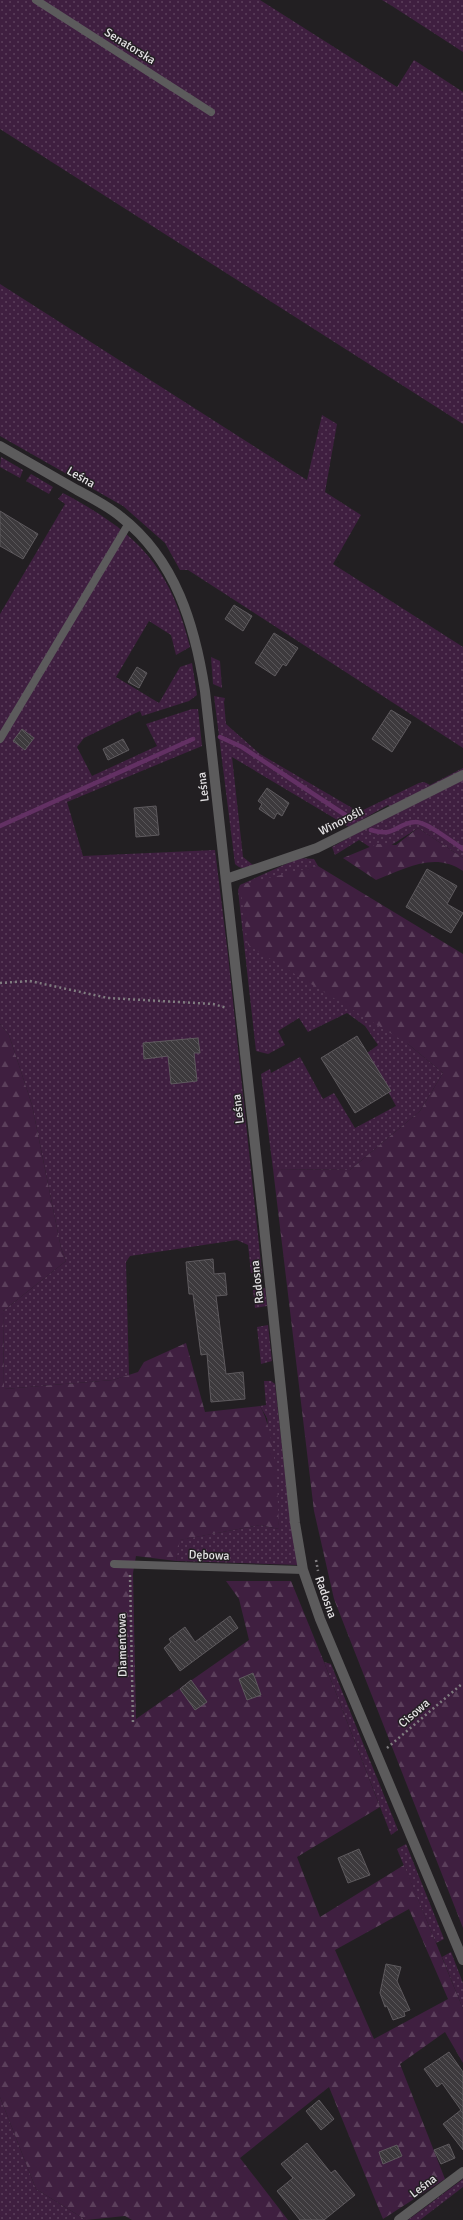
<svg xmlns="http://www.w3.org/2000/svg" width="463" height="2220" font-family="Signika,sans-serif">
	<defs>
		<pattern id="grass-dots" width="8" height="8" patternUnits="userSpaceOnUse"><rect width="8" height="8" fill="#3f1f40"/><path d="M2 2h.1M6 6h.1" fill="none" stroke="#5b3f5b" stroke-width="1.8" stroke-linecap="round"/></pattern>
		<pattern id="forest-firs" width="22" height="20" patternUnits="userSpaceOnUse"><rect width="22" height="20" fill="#3f1f40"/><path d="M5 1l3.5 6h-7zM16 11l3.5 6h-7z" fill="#5b3f5b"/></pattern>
		<pattern id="building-back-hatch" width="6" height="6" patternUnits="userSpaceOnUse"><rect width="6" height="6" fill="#3d3a3d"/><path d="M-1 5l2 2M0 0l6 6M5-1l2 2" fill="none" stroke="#595659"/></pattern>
	</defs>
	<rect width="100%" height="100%" fill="#221f22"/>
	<g fill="url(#grass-dots)">
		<path d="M0,0H260L397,87L414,60L463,92V424L0,129Z"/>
		<path d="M382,0H463V52L392,6Z"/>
		<path d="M0,284L307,480L322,415L337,424L325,492L361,515L333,564L463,647V748L188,570H180L165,543L123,506L0,436Z"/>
		<path d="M1,457L23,470L20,478L0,467Z"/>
		<path d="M31,474L53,487L49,494L26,481Z"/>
		<path d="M63,493C136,532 170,565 190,647L176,655L171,635L149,621L116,677L159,703L180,667L192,663L197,695L189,701L142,716L140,711L84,738L77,747L92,776L157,746L146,724L192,709H198L202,746L67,802L83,856L215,850L228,955L262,1273H251L248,1245L237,1240L130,1256L126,1262L129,1375L113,1380L4,1389L3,1311L66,1261L61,1248L32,1105L9,1035L0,1024V614L65,504L58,499Z"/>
		<path d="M211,657L220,661L222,688L213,684Z"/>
		<path d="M214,696L225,698L224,702L226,724L260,754L359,812L419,783L424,782L430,785L463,768V858L418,828L379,853L359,840L335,855L332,847L396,811L388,805L349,827L232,757L243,857L253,865C245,868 241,870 235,864Z"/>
		<path d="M299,858L314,859L318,866L292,873L408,1044L443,1073L420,1111L350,1170L273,1169L261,1074L270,1069L271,1073L300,1057L323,1099L334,1093L355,1128L396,1106L367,1053L378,1045L365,1026L347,1013L308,1032L299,1018L278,1031L285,1045L268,1054L256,1051L238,890L240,885Z"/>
		<path d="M265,1288L267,1306L255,1308L253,1290Z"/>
		<path d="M268,1325L272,1361L261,1364L257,1327Z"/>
		<path d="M264,1381H271L275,1384L289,1509L298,1565L176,1561L179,1540L260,1525L279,1529L267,1418L260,1406L266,1405Z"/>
		<path d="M324,1662L331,1664L398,1830L391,1835Z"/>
		<path d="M406,1844L444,1939L436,1943L397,1849Z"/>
		<path d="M451,1952L463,1983V2009L442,1957Z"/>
		<path d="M0,2097L36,2189L86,2220H0Z"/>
		<path d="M463,2179V2187L420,2220H408Z"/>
	</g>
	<g fill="url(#forest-firs)" fill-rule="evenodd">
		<path d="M418,828L463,858V871C434,851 405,869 376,880L343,858L377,844L396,845Z"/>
		<path d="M318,866L463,954V1928L334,1599L314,1511L273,1169L350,1170L420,1111L443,1073L408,1044L248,945L240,885Z"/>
		<path d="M0,1024L9,1035L32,1105L61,1248L66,1261L3,1311L4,1389L113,1380L138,1372L144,1362L186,1343L205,1412L260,1406C276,1433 278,1496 279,1529L260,1525L180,1540L176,1561L136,1556L133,1573L136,1719L249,1640L239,1599L226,1581H291L324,1662L380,1807L297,1857L320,1917L404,1865L463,2009V2063L445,2032L400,2064L445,2179L383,2219L329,2087L240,2158L288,2220H132L125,2216L86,2220L36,2189L0,2097ZM409,1909L448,1999L374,2039L335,1950Z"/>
	</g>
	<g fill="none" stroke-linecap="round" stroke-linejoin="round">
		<g stroke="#623063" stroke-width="4.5">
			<path d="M220,737L242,747L353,820"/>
			<path d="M0,826L193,739"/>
			<path d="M371,830C396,838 396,823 415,822C426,821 452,842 463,849"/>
		</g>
	</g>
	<g fill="url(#building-back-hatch)" stroke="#5e5a5e">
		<path d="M0,511L38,534L23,559L0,546Z"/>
		<path d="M234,605L252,616L243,631L225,619Z"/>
		<path d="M274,633L298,648L286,666L283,664L275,676L255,663Z"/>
		<path d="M137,667L147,673L139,688L128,682Z"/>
		<path d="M391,710L411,722L392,752L372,739Z"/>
		<path d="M22,729L34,738L25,750L13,741Z"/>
		<path d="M123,739L129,750L108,760L103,749Z"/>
		<path d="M267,788L289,803L282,816L277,813L274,819L259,809L262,804L258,801Z"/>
		<path d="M156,806L159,835L136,837L134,808Z"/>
		<path d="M427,869L457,886L447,904L463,913L451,933L406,907Z"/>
		<path d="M357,1036L391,1091L355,1113L321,1058Z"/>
		<path d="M198,1038L200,1053H194L197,1081L171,1084L168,1056L144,1059L143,1043Z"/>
		<path d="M213,1259L214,1274L225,1273L227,1295L216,1296L226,1374L243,1372L245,1399L211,1402L207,1354L201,1355L193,1294H189L186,1262Z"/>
		<path d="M230,1616L238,1628L180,1671L164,1648L171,1642L169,1639L185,1627L195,1642Z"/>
		<path d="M253,1673L261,1695L247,1700L239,1679Z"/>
		<path d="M191,1680L207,1702L195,1710L180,1689Z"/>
		<path d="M359,1849L370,1875L348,1883L338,1858Z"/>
		<path d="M386,1964L401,1967L397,1981L410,2010L404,2012L405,2016L393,2020L387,2006L385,2007L380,1993Z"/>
		<path d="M449,2052L463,2072V2150L443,2124L461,2110L442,2083L437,2087L424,2069Z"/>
		<path d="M319,2100L334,2119L321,2130L306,2111Z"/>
		<path d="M307,2143L331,2173L335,2170L355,2195L324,2220H300L277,2191L293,2178L281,2164Z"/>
		<path d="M449,2144L455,2158L441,2164L434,2150Z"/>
		<path d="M397,2145L402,2156L383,2164L379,2152Z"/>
	</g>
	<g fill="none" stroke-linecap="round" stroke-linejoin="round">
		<g stroke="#807d80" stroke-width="2.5" stroke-dasharray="2 3" stroke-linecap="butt">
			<path d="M0,983L30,981L108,998L213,1004L227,1008"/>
			<path d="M316,1560L318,1571"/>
			<path d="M130,1575L133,1724"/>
			<path d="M387,1748L463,1683"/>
		</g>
		<g stroke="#5c5b5c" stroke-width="8">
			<path d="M36,0L211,112"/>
			<path d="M0,739L129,523"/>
			<path d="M114,1564L303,1570"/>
		</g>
		<g stroke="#5c5b5c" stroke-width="10">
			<path d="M0,446C26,461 51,475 77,490C92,498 108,506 121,517C176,560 195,626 205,691L263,1217L295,1523L303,1570L320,1619L463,1960"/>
			<path d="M226,879L317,848L463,775"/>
			<path d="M399,2220L463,2172"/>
		</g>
	</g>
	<g text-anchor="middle" stroke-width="3" stroke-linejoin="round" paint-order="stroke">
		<g font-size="12" fill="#e5e3e5" stroke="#221f22">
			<text transform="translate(130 46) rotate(32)" y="4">Senatorska</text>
			<text transform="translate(81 477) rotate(30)" y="4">Leśna</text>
			<text transform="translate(203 787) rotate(-97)" y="4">Leśna</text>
			<text transform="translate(341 821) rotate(-27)" y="4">Winorośli</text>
			<text transform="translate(238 1109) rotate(-97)" y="4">Leśna</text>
			<text transform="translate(257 1282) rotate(-96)" y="4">Radosna</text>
			<text transform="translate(209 1555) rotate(2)" y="4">Dębowa</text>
			<text transform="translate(326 1597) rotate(71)" y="4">Radosna</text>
			<text transform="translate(122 1645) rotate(-91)" y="4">Diamentowa</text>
			<text transform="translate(414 1713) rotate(-41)" y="4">Cisowa</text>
			<text transform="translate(423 2186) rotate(-37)" y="4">Leśna</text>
		</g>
	</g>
</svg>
